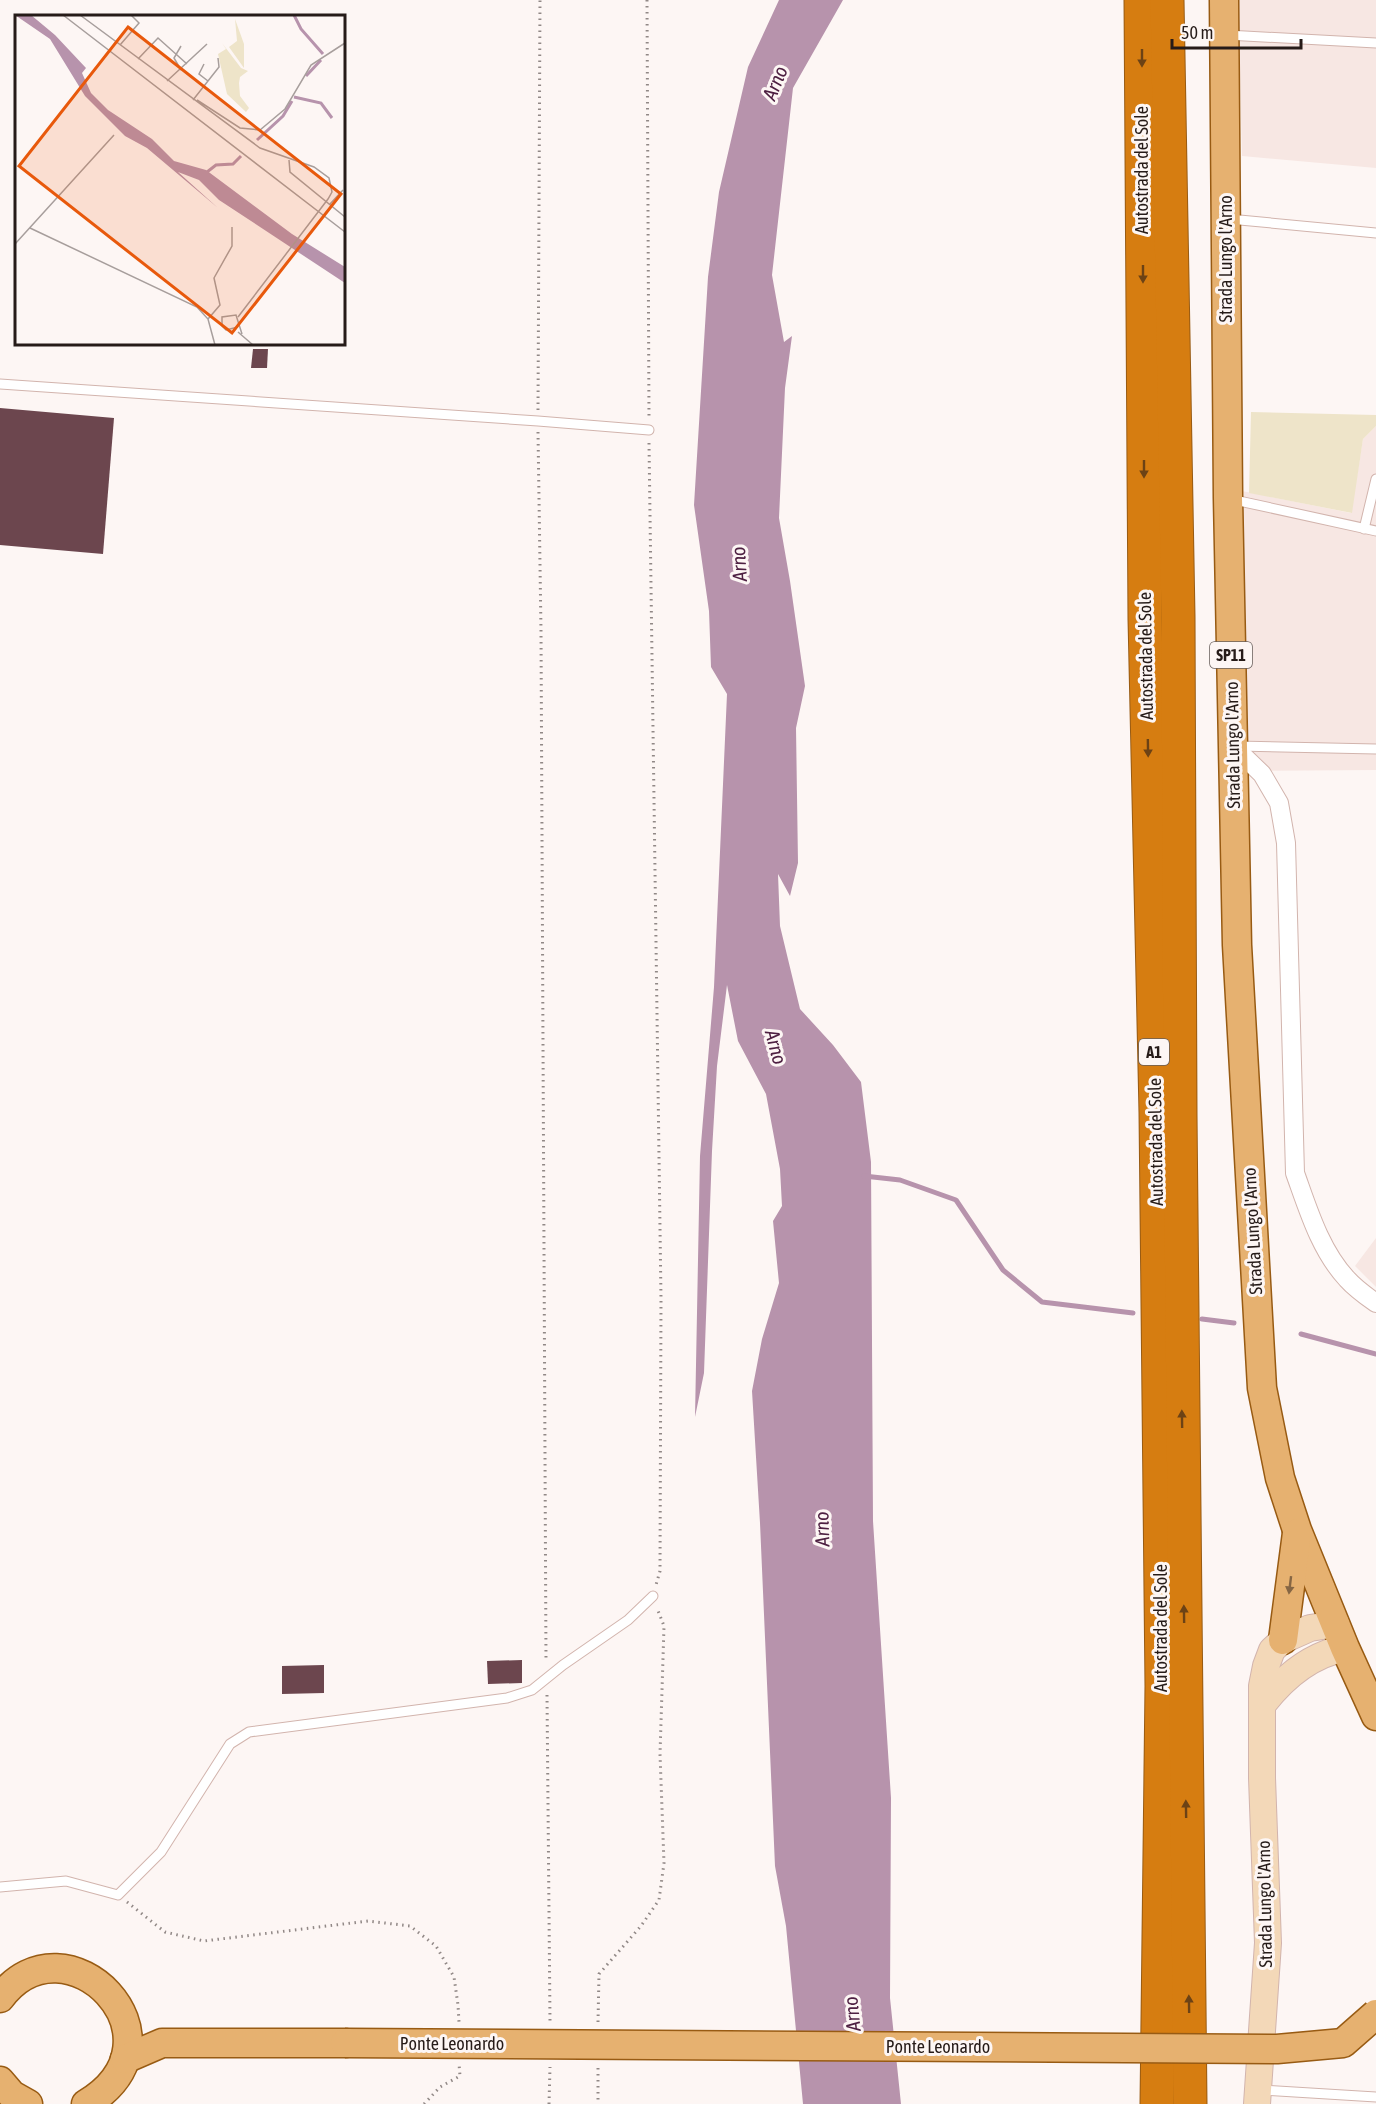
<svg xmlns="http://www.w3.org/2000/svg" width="1376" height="2104" font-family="'Asap Condensed',sans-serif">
	<rect width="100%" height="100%" fill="#fdf6f4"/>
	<g fill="#f7e7e3">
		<path d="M1238,0H1376V168L1242,156Z"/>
		<path d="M1376,426V770L1246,771L1242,491L1351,513L1363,439Z"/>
		<path d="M1376,1238V1287L1355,1266Z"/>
	</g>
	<path fill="#eee4c9" d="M1251,412L1376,415V426L1363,439L1352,513L1249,493Z"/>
	<path fill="#b793ac" d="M779,0H843L793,88L772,275L784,342L792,336L785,388L779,518L790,581L805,686L796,728L798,863L790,896L778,874L780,926L800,1009L833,1045L861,1082L871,1162L873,1521L891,1798L890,1998L901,2104H803L786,1926L775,1866L760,1523L752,1391L762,1339L779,1283L773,1221L782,1206L780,1169L766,1094L738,1041L727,985L717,1066L712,1151L704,1373L695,1417L700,1156L714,987L727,694L711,667L709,611L694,505L708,277L719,192L748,67Z"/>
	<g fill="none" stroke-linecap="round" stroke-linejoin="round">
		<g stroke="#b793ac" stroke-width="5">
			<path d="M864,1176L900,1180L956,1200L1003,1270L1042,1302L1133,1313"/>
			<path d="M1202,1319L1234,1323"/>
			<path d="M1301,1334L1376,1354"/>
		</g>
	</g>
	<g fill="#6c464e">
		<path d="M253,349H268L267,368H251Z"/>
		<path d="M0,408L114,418L103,554L0,545Z"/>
		<path d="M522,1660V1683L488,1684L487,1661Z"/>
		<path d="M324,1665V1693L282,1694V1666Z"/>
	</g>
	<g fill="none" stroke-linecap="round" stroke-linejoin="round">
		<g stroke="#d2b4ad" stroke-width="11">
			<g id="lane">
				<path d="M1227,35L1376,43"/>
				<path d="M1229,219L1376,233"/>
				<path d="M0,384L538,421L649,430"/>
				<path d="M1230,499L1376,531"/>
				<path d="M1364,529L1376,479"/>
				<path d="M1236,746L1376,749"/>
				<path d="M0,1887L66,1881L118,1895L161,1852L230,1744L249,1732L507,1698L532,1690L563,1665L628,1620L653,1596"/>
				<path d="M1260,2090L1376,2097"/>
			</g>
		</g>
		<g stroke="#d2b4ad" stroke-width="20">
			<path id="street" d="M1233,746L1262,774L1279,803L1286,843L1295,1173C1308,1209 1320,1250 1347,1279C1355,1288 1366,1296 1376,1303"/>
		</g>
		<g stroke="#d2b4ad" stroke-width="28">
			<g id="secondary">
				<path d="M1264,1703C1285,1676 1311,1655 1345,1648"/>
				<path d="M1257,2104L1268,1943L1262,1778V1686L1266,1666L1272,1650L1283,1640L1310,1628L1336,1624"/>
			</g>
		</g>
		<g stroke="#985b13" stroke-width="31">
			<g id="primary">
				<path d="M1224,0L1228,498L1237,945L1262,1388L1280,1478L1297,1530L1345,1648L1376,1716"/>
				<path d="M1283,1640L1297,1533"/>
				<path d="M0,1998C66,1910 194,2039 86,2104"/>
				<path d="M125,2059L162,2043H345"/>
				<path d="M0,2081L12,2095L28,2104"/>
			</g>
		</g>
		<g stroke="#985b13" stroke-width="35">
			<g id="highway">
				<path d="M1141,0L1145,619L1156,1112L1162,1686L1157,2104"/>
				<path d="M1167,0L1178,617L1180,1115L1190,2104"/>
			</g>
		</g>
		<g stroke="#918886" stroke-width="3" stroke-dasharray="1.5 4.5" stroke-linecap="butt">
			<path d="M647,0L649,418"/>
			<path d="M538,410L540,0"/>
			<path d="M538,432L541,631L546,1661"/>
			<path d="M649,443L661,1299L660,1571L656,1585"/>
			<path d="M547,1695L550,2021"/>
			<path d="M127,1902L165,1932L204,1941L368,1921L410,1926L436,1946L454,1977L458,2005L459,2022"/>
			<path d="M598,2022L599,1974L641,1926L659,1900L664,1863L660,1754L664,1626L657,1608"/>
			<path d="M598,2068V2104"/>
			<path d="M424,2104L440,2087L460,2076L459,2064"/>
			<path d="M549,2104L550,2067"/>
		</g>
		<use href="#lane" stroke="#fff" stroke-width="9"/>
		<use href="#street" stroke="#fff" stroke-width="18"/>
		<use href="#secondary" stroke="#f3d8b8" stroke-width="26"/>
		<use href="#primary" stroke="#e6b170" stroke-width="28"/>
		<use href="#highway" stroke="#d67d11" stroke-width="33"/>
		<g stroke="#985b13" stroke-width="31" stroke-linecap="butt">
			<path id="primary-bridge" d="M345,2043L1277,2049L1343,2043L1376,2014"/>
		</g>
		<use href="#primary-bridge" stroke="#e6b170" stroke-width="28"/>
	</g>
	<defs><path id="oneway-solid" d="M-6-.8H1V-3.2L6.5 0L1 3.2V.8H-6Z" transform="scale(1.5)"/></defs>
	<g fill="#6c4215">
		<use href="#oneway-solid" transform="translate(1142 58) rotate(90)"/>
		<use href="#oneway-solid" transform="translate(1143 274) rotate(90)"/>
		<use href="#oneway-solid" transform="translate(1144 469) rotate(90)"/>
		<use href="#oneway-solid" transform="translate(1148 748) rotate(89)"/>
		<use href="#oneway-solid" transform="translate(1182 1419) rotate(-91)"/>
		<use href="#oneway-solid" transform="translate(1184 1614) rotate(-91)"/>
		<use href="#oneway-solid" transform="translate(1186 1809) rotate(-91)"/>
		<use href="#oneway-solid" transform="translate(1189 2004) rotate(-91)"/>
	</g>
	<use fill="#866644" href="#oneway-solid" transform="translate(1290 1585) rotate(97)"/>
	<g text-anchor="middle" stroke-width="6" stroke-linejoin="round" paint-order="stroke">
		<g fill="#fdf6f4" stroke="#665d5a" stroke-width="1.5">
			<rect x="1210" y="642" width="42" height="26" rx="4.5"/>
			<rect x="1139" y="1039" width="30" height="26" rx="4.5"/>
		</g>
		<g font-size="16" font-weight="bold" fill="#261b18">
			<text x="1231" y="661">SP11</text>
			<text x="1154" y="1058">A1</text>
		</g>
		<g font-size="18" fill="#261b18" stroke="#fdf6f4">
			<text transform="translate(1142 170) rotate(-90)" y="6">Autostrada del Sole</text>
			<text transform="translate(1226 259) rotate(-90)" y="6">Strada Lungo l'Arno</text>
			<text transform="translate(1146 656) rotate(-91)" y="6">Autostrada del Sole</text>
			<text transform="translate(1233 745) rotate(-91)" y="6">Strada Lungo l'Arno</text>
			<text transform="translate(1156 1142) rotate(-91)" y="6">Autostrada del Sole</text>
			<text transform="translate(1253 1231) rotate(-93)" y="6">Strada Lungo l'Arno</text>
			<text transform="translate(1161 1628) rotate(-90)" y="6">Autostrada del Sole</text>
			<text transform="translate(1265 1904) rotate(-91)" y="6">Strada Lungo l'Arno</text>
			<text x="452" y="2050">Ponte Leonardo</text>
			<text x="938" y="2053">Ponte Leonardo</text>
		</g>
		<g font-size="20" font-style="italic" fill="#4e2042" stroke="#fdf6f4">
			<text transform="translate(775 83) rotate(-67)" y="7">Arno</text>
			<text transform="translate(739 564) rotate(-93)" y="7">Arno</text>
			<text transform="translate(776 1047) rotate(75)" y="7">Arno</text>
			<text transform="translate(822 1529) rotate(-92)" y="7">Arno</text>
			<text transform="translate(852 2014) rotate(-96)" y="7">Arno</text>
		</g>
	</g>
	<g transform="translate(15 15)">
		<rect width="330" height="330" fill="#fdf6f4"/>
		<path d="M220,4L229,29V53L214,32L222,26ZM207,28L226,53L233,56L225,62L224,68L225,81L234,93L231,97L212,79L203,39L211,34Z" fill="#eee4c9"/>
		<path d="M0,0H16L40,20L71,53L67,58L76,78L93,95L137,124L159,146L191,155L277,219L330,252V268L204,185L184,165L163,157L203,193L132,133L110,121L70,81L35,24Z" fill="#b793ac"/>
		<path fill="none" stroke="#b793ac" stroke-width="3" d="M279,0L286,14L308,39M291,61L306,45M279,82L306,88L317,103M242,125L268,101L277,86M192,157L201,150L218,149L226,141"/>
		<path fill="none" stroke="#a79e9c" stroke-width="1.5" d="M48,0L330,217M65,0L245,133L299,152L314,163L317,177L313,184L223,302M105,30L124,8L116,0M123,44L143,23L172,49M189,49L184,59L193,66M166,55L159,43L166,31M152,66L192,29M178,85L204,52L203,43M182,85L225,113L245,115L270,94L296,50L330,28M274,145L275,157L330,202M315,189L328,175M15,213L182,292L193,304L200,330M0,229L99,120M193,304L205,290L199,263L217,231V212M223,312L211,315L207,311V302L221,300L227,319M223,317L238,330"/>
		<path fill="#e8590c" fill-opacity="0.15" stroke="#e8590c" stroke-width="3" d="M113,12L326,179L217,318L4,151Z"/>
		<rect width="330" height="330" fill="none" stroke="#261b18" stroke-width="3"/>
	</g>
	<path d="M1172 39v9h129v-9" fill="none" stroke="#261b18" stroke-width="3"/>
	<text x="1181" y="39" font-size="18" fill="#261b18" stroke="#fdf6f4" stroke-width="4.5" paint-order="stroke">50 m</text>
</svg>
